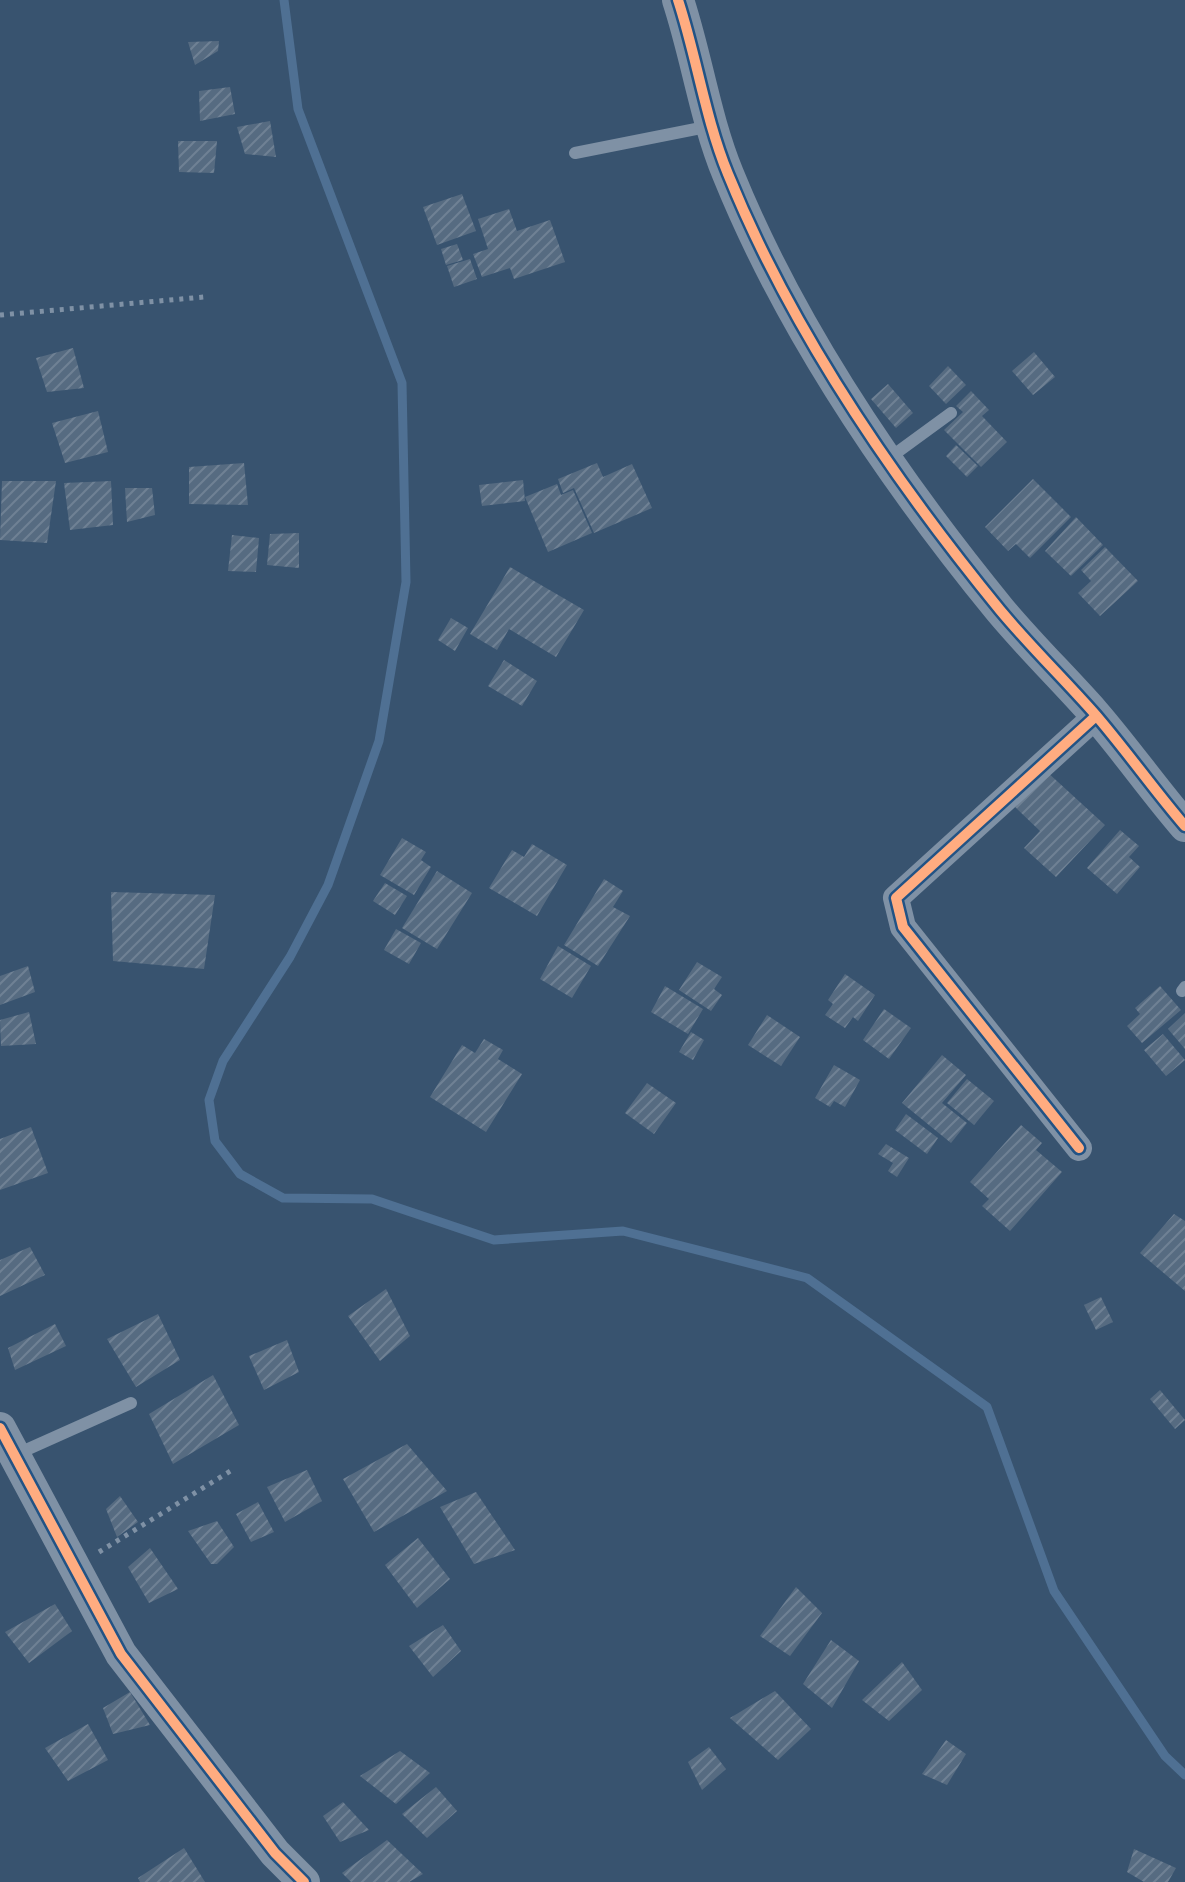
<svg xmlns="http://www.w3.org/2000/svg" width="1185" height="1882" font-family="Cabin,sans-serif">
	<defs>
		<pattern id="building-hatch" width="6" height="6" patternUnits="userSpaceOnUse" patternTransform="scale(2)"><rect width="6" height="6" fill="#566b81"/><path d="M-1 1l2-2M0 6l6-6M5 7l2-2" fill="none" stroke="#6f8194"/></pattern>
	</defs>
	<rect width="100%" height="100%" fill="#38536f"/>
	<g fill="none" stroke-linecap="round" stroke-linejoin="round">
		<path stroke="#4f7093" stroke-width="9" d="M284,0L298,109L402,383L406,582L379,741L328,885L290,957L223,1061L209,1100L215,1141L240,1174L283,1198L372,1199L494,1240L623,1231L807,1278L987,1407L1054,1591L1165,1756L1185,1775"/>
	</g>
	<g fill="url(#building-hatch)">
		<path d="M219,41L218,51L195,65L188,42Z"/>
		<path d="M230,87L235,114L200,121L199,91Z"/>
		<path d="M270,121L276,157L245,154L237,127Z"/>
		<path d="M178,141H217L214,173L179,172Z"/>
		<path d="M462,194L476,231L437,245L423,207Z"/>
		<path d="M509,209L517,231L550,220L565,262L514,279L510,268L482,277L473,254L488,249L478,219Z"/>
		<path d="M457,244L463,260L446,265L441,249Z"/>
		<path d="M470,259L477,279L454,287L447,266Z"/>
		<path d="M73,348L84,388L47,392L36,358Z"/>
		<path d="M1034,352L1055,377L1033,395L1012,371Z"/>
		<path d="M948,366L966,385L946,404L929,386Z"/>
		<path d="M888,384L913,413L896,428L871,399Z"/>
		<path d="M971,391L989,410L982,416L1007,442L981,467L944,430L963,412L956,406Z"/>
		<path d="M98,411L108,452L65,463L52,423Z"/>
		<path d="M956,445L978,466L967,477L946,456Z"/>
		<path d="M244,463L248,505L189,504V467Z"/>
		<path d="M597,463L603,477L632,464L652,508L594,533L574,488L563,493L558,479Z"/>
		<path d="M1033,479L1071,517L1030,558L1016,544L1008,551L985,527Z"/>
		<path d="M523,480L525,501L482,506L479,485Z"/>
		<path d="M2,481H56L47,543L0,540Z"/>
		<path d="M111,481L113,525L70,530L64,483Z"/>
		<path d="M557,484L561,495L573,490L592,533L548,552L525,497Z"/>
		<path d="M125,488H152L155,515L127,522Z"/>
		<path d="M1076,517L1103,545L1071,576L1045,551Z"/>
		<path d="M299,533V568L267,565L270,534Z"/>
		<path d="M232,535L259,538L256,572L228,571Z"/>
		<path d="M1105,547L1138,581L1100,616L1078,593L1091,581L1081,570Z"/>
		<path d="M510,567L584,610L556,657L509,629L497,650L470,634Z"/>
		<path d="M451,618L468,628L455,651L438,640Z"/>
		<path d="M504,660L537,681L522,706L488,686Z"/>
		<path d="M1046,771L1105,825L1056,877L1024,848L1040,831L1014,806Z"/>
		<path d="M1120,830L1139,846L1129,857L1140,867L1117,894L1087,868Z"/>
		<path d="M402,838L426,852L421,860L431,867L414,895L380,875Z"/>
		<path d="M532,844L567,865L537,916L489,888L512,850L524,857Z"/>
		<path d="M437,871L472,893L437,949L402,928Z"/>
		<path d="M604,879L623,891L613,907L630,916L598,966L564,945Z"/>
		<path d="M385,883L407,896L395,915L373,901Z"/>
		<path d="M111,892L215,895L204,969L113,961Z"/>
		<path d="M396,929L421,943L409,964L384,950Z"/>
		<path d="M558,946L591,966L572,998L540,979Z"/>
		<path d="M697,962L722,977L714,989L722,995L711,1011L679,990Z"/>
		<path d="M28,966L35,992L0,1005V976Z"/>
		<path d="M845,974L875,995L858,1021L853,1017L845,1028L825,1015L833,1004L828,1000Z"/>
		<path d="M665,986L703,1009L688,1034L651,1012Z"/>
		<path d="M1160,986L1181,1010L1142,1043L1127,1026L1140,1014L1135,1008Z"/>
		<path d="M884,1009L911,1028L889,1059L863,1040Z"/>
		<path d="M29,1012L36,1044L1,1046L0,1020Z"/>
		<path d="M1185,1013V1049L1168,1029Z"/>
		<path d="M767,1015L800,1037L781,1066L748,1045Z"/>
		<path d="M691,1032L704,1040L693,1060L679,1052Z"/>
		<path d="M1163,1034L1185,1060L1166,1076L1144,1050Z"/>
		<path d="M484,1039L503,1050L498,1059L522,1074L486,1132L430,1097L462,1045L475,1053Z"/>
		<path d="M942,1055L966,1075L942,1103L967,1123L951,1143L902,1103Z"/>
		<path d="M834,1065L860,1080L845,1107L834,1101L830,1107L815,1098Z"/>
		<path d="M967,1079L994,1101L974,1125L947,1103Z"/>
		<path d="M647,1083L676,1103L654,1134L625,1113Z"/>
		<path d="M906,1114L938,1138L927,1154L895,1130Z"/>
		<path d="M1021,1125L1042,1143L1036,1150L1062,1172L1010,1231L982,1206L989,1199L970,1182Z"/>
		<path d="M31,1127L48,1173L0,1190V1139Z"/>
		<path d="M886,1144L909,1158L897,1177L888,1171L893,1163L878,1154Z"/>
		<path d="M1174,1214L1185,1221V1291L1140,1253Z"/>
		<path d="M30,1247L45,1275L0,1296V1260Z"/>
		<path d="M386,1289L410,1336L380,1361L348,1316Z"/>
		<path d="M1101,1297L1113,1322L1096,1330L1084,1305Z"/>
		<path d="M158,1314L180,1360L136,1387L107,1339Z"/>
		<path d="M55,1324L66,1346L15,1370L8,1348Z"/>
		<path d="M287,1340L299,1372L264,1390L249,1356Z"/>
		<path d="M213,1375L239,1425L173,1464L149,1414Z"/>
		<path d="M1160,1390L1185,1420L1175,1429L1150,1399Z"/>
		<path d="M407,1444L447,1491L374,1532L343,1479Z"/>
		<path d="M307,1470L322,1501L285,1522L267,1487Z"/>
		<path d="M476,1492L515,1550L474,1564L440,1507Z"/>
		<path d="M120,1496L138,1522L117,1537L106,1509Z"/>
		<path d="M258,1502L274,1532L251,1542L236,1514Z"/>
		<path d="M217,1521L234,1547L217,1564H211L188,1531Z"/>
		<path d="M418,1538L450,1579L417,1608L385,1565Z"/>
		<path d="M150,1548L178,1589L149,1603L128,1567Z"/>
		<path d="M796,1587L822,1613L790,1656L760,1636Z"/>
		<path d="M55,1604L72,1631L29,1663L5,1632Z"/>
		<path d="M443,1625L461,1651L433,1677L409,1646Z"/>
		<path d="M831,1640L859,1661L832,1708L803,1684Z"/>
		<path d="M902,1662L922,1690L889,1721L862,1700Z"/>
		<path d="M775,1691L811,1729L778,1760L730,1718Z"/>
		<path d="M130,1692L150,1725L113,1734L103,1708Z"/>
		<path d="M88,1724L108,1760L68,1781L45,1748Z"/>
		<path d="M946,1740L966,1754L947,1785L922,1774Z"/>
		<path d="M709,1747L726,1769L702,1790L688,1762Z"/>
		<path d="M400,1751L430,1773L396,1804L360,1776Z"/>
		<path d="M436,1787L457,1811L427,1838L402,1814Z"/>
		<path d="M343,1802L369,1830L340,1842L323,1816Z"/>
		<path d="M387,1840L423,1874L409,1882H351L342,1873Z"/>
		<path d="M184,1848L205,1882H140L138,1878Z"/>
		<path d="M1134,1849L1176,1868L1168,1882H1144L1127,1872Z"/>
	</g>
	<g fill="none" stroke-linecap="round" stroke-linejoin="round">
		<g stroke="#7f91a5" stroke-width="5" stroke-dasharray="4 6" stroke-linecap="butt">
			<path d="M0,315L204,297"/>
			<path d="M99,1552L232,1470"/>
		</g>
		<g stroke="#7f91a5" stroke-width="12">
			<path d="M575,153L711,126"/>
			<path d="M888,459L951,413"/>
			<path d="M1182,991L1185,987"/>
			<path d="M17,1454L131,1403"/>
		</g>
		<path stroke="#7f91a5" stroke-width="26" d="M1079,1148L903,927L896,898L1096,716"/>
		<g stroke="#7f91a5" stroke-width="32">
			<path d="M678,0C697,58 705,118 728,174C792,332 893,479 1000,610C1030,646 1063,678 1094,713C1126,750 1154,790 1185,826"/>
			<path d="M0,1428L121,1654L275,1853L304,1882"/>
		</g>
		<g stroke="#225385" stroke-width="15">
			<g id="cycleway">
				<path d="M678,0C697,58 705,118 728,174C792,332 893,479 1000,610C1030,646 1063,678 1094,713C1126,750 1154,790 1185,826"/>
				<path d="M1079,1148L903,927L896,898L1096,716"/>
				<path d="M0,1428L121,1654L275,1853L304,1882"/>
			</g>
		</g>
		<use href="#cycleway" stroke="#ffac80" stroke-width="10"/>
	</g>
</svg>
